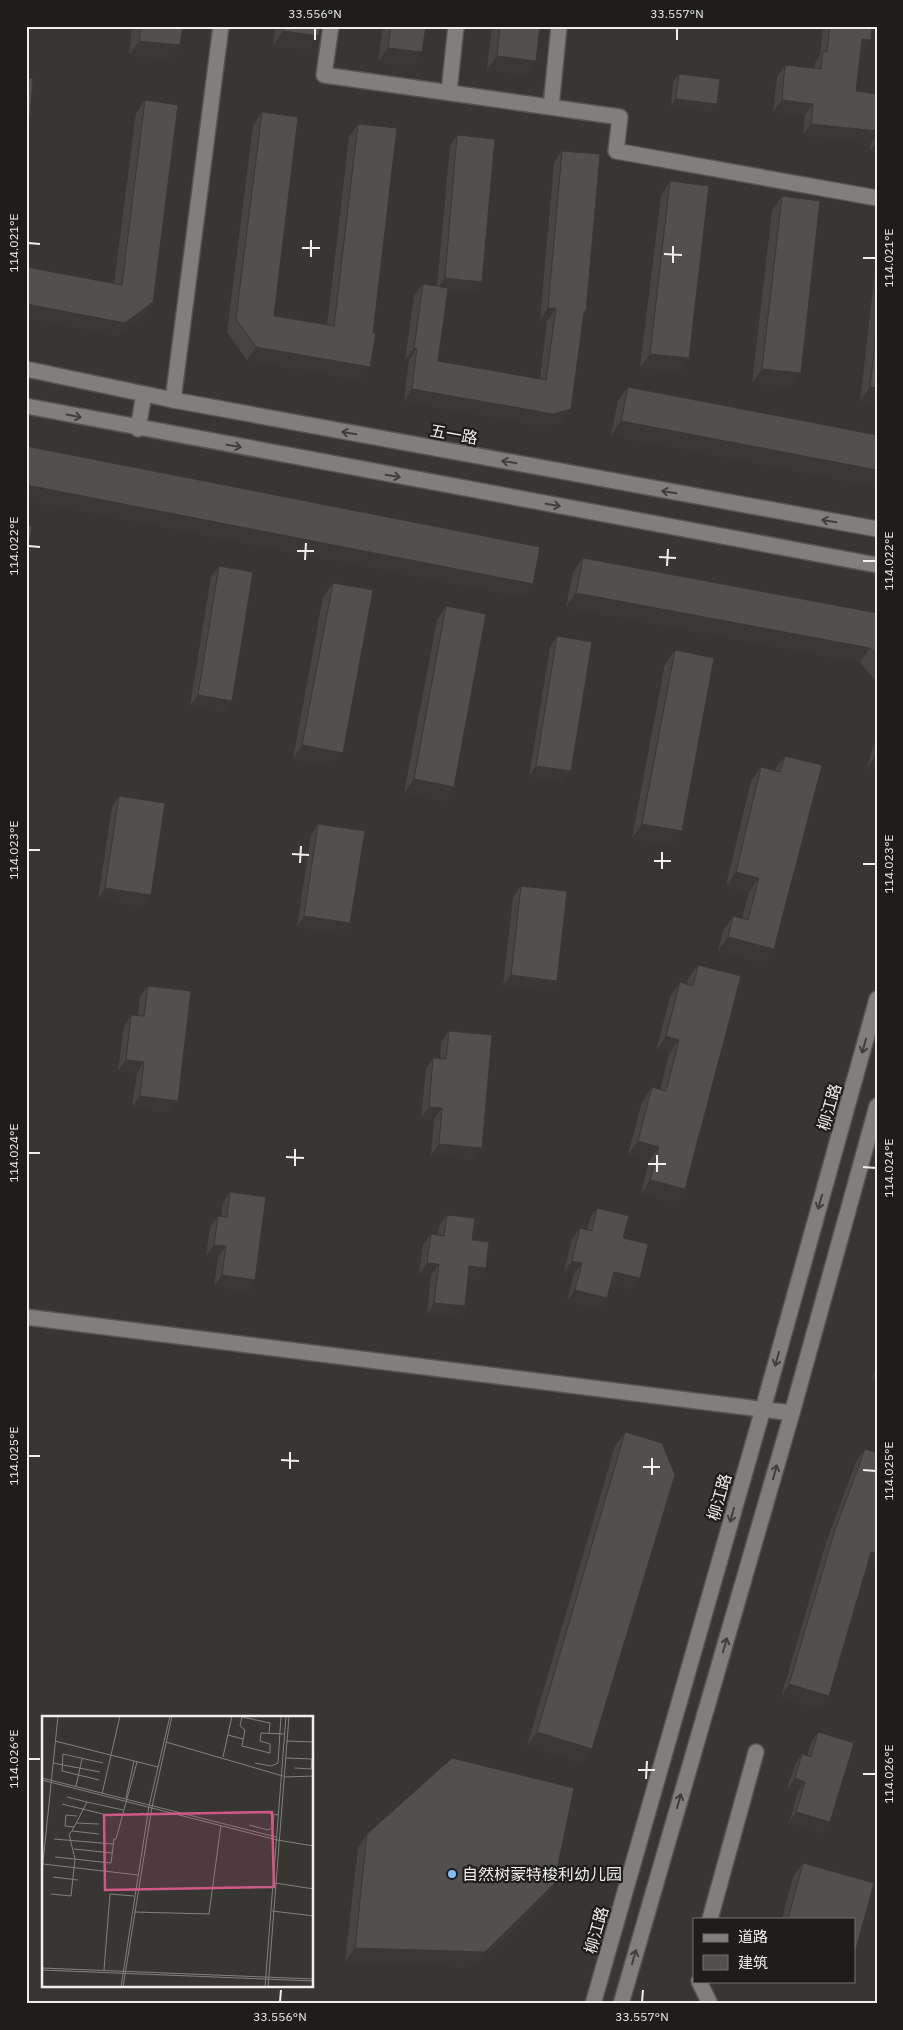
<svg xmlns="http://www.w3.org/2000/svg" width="903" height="2030" font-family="'IBM Plex Sans','Noto Sans SC',sans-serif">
	<rect width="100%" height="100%" fill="#383633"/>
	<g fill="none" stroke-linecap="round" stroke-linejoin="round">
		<g stroke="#555452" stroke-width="18">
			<g id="minor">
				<path d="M331,26L324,75L620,117L616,151L877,198"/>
				<path d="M449,92L456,26"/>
				<path d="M551,107L559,26"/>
				<path d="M26,369L173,400L877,529"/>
				<path d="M173,400L221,26"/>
				<path d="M26,406L877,565"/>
				<path d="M138,429L144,394"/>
				<path d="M26,1317L792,1413"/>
				<path d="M710,1919L756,1752"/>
				<path d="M699,1981L710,2004"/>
				<path d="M593,2004L763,1409L877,999"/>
				<path d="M621,2004L792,1413L877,1106"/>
			</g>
		</g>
		<use href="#minor" stroke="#817f7c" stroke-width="15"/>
	</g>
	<g fill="#474543">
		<path d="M132,26H183L170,59L129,55Z"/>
		<path d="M276,26H320L309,50L273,45Z"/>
		<path d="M383,26H426L413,66L378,62Z"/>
		<path d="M492,26H540L526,75L487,70Z"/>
		<path d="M823,26H872L863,51H860L856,91L877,94V152L870,151L871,143L803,135L805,115L773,112L777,77L785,65L814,68L815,63L820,56Z"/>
		<path d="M679,74L712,111L671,106L673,82Z"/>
		<path d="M145,100L153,302L144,315L116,336L114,284L136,113Z"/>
		<path d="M262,112L274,316L327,325L349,137L358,124L361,380L247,360L227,332L253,126Z"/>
		<path d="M457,135L482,282L475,293L447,290L438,361L540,379L547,321L540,320L554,163L562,151L586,311L583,315L562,421L544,426L404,401L409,360H405L414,296L423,284L437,286L450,146Z"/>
		<path d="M670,181L689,358L679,372L640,368L661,196Z"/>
		<path d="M782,196L801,373L791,387L752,383L772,211Z"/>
		<path d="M877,254V403L860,401Z"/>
		<path d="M628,387L877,435V486L611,435L618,401Z"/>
		<path d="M583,558L877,613V683L860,662L566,607L573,572Z"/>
		<path d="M219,566L225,712L190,706L211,577Z"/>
		<path d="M333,583V767L293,759L323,597Z"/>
		<path d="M446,606L444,801L404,793L437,620Z"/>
		<path d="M557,636L563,782L529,776L550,647Z"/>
		<path d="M675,650L672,845L632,838L665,664Z"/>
		<path d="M877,734V770L867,768Z"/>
		<path d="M785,756L764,963L718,951L723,931L733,916L742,919L749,892L726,886L751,781L761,767L774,771Z"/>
		<path d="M119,796L144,906L98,899L112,807Z"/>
		<path d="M318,824L350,923L343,934L297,927L311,835Z"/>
		<path d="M521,886L549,991L503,986L513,897Z"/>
		<path d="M698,965L685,1189L675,1203L641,1194L649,1161L628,1155L642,1102L652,1087L660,1090L669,1054L656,1051L670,997L680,982L687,984L688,979Z"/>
		<path d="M148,986L170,1112L132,1107L137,1073L118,1071L124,1026L131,1015L138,1016L140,997Z"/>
		<path d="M449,1031L474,1159L431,1155L434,1119L421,1118L426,1069L433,1058H440L441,1042Z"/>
		<path d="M230,1192L255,1280L247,1291L214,1286L218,1257L206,1256L210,1227L218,1216L221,1217L223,1203Z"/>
		<path d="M597,1208L623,1238L632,1289L611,1284L600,1309L567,1301L574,1274L564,1272L572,1239L580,1228L587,1230L590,1219Z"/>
		<path d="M447,1215L472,1240L486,1268L478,1279L468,1278L457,1317L427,1314L431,1275L419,1274L423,1245L431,1234L438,1235L439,1226Z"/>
		<path d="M877,1365V1382L872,1381Z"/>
		<path d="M625,1432L592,1749L582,1763L527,1746L615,1446Z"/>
		<path d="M865,1449L877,1453V1570L867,1566L820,1709L781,1697L826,1543L856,1462Z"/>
		<path d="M818,1732L823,1833L789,1823L798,1792L787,1789L795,1765L802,1754L807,1756L811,1743Z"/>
		<path d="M367,1834L554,1884L544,1899L475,1966L345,1962L358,1848Z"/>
		<path d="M803,1863L854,1919H782L793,1877Z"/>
	</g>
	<g fill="#393837">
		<path d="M283,31L319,36L309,50L273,45Z"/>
		<path d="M862,39L871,40L863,51L853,50Z"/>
		<path d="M139,41L180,45L170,59L129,55Z"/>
		<path d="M388,48L422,52L413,66L378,62Z"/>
		<path d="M497,56L536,61L526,75L487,70Z"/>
		<path d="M676,99L717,104L712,111L671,106Z"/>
		<path d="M782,100L813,104L805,115L773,112Z"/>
		<path d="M811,124L877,131V135L871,143L803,135Z"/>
		<path d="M877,142V152L870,151Z"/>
		<path d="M445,278L482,282L475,293L437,289Z"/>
		<path d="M153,302L144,315L116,336L26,318V304Z"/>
		<path d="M548,308H556L547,321L540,320Z"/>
		<path d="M256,347L370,367L361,380L247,360Z"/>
		<path d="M414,348H417L409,360H405Z"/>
		<path d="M650,354L689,358L679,372L640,368Z"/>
		<path d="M762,369L801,373L791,387L752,383Z"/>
		<path d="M870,387L877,388V403L860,401Z"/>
		<path d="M412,389L571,409L562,421L544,426L404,401Z"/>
		<path d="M621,421L877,470V486L611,435Z"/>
		<path d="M26,485L533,584L524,598L26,501Z"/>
		<path d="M576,593L870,648L860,662L566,607Z"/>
		<path d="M198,695L232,701L225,712L190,706Z"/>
		<path d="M302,745L343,753L333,767L293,759Z"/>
		<path d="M877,754V770L867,768Z"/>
		<path d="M536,766L571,771L563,782L529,776Z"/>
		<path d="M414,779L454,787L444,801L404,793Z"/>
		<path d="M642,824L682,831L672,845L632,838Z"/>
		<path d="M736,872L759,878L749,892L726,886Z"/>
		<path d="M105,888L151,895L144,906L98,899Z"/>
		<path d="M304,916L350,923L343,934L297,927Z"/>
		<path d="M728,937L774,949L764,963L718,951Z"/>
		<path d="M511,975L557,981L549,991L503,986Z"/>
		<path d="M666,1036L679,1040L669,1054L656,1051Z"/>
		<path d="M126,1060L144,1062L137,1073L118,1071Z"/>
		<path d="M140,1096L178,1101L170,1112L132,1107Z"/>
		<path d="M429,1107L442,1108L434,1119L421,1118Z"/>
		<path d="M638,1141L659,1147L649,1161L628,1155Z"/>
		<path d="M439,1144L482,1148L474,1159L431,1155Z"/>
		<path d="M650,1180L685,1189L675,1203L641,1194Z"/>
		<path d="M214,1245L226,1246L218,1257L206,1256Z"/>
		<path d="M572,1261L582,1263L574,1274L564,1272Z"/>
		<path d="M427,1263L439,1264L431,1275L419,1274Z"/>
		<path d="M469,1266L486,1268L478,1279L462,1277Z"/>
		<path d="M614,1272L640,1278L632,1289L606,1283Z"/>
		<path d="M222,1275L255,1280L247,1291L214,1286Z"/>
		<path d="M575,1290L607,1298L600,1309L567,1301Z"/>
		<path d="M434,1303L465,1306L457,1317L427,1314Z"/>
		<path d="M877,1375V1382L872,1381Z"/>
		<path d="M871,1552L877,1554V1570L863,1565Z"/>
		<path d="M789,1684L829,1696L820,1709L781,1697Z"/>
		<path d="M537,1732L592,1749L582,1763L527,1746Z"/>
		<path d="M795,1778L805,1782L798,1792L787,1789Z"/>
		<path d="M796,1812L830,1822L823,1833L789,1823Z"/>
		<path d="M554,1884L544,1899L475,1966L345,1962L355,1948Z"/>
	</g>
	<g fill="#52504e" stroke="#393837">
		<path d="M141,26H183L180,45L139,41Z"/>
		<path d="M284,26H320L319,36L283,31Z"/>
		<path d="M391,26H426L422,52L388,48Z"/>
		<path d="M500,26H540L536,61L497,56Z"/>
		<path d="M830,26H872L871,40L862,39L856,91L877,94V131L811,124L813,104L782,100L785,65L821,69L823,51L827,52Z"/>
		<path d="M679,74L720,79L717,104L676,99Z"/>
		<path d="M26,78H33L26,168Z"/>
		<path d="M145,100L178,105L153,302L125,323L26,304V267L122,285Z"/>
		<path d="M262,112L298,117L274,316L334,326L358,124L397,128L373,333H376L370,367L256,347L236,319Z"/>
		<path d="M457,135L495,139L482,282L445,278Z"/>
		<path d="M562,151L600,154L586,311H584L571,409L553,414L412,389L417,348H414L423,284L448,288L438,361L546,380L556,308H548Z"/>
		<path d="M670,181L709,186L689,358L650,354Z"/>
		<path d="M782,196L820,201L801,373L762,369Z"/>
		<path d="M877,325V388L870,387Z"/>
		<path d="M628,387L877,435V470L621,421Z"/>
		<path d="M26,446L540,547L533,584L26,485Z"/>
		<path d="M26,525L32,526L26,567Z"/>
		<path d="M583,558L877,613V656L870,648L576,593Z"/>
		<path d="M219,566L253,572L232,701L198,695Z"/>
		<path d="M333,583L373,590L343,753L302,745Z"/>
		<path d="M446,606L486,614L454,787L414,779Z"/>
		<path d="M557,636L592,642L571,771L536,766Z"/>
		<path d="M675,650L714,658L682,831L642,824Z"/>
		<path d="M785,756L822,765L774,949L728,937L733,916L748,920L759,878L736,872L761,767L780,772Z"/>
		<path d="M119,796L165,803L151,895L105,888Z"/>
		<path d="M318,824L365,831L350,923L304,916Z"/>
		<path d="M521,886L567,891L557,981L511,975Z"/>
		<path d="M698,965L741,976L685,1189L650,1180L659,1147L638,1141L652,1087L666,1091L679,1040L666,1036L680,982L693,986Z"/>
		<path d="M148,986L191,991L178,1101L140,1096L144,1062L126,1060L131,1015L144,1016Z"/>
		<path d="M449,1031L492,1035L482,1148L439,1144L442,1108L429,1107L433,1058L446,1059Z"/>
		<path d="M230,1192L266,1197L255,1280L222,1275L226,1246L214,1245L218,1216L227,1217Z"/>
		<path d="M597,1208L629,1216L623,1238L648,1244L640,1278L614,1272L607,1298L575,1290L582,1263L572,1261L580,1228L592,1231Z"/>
		<path d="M447,1215L475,1218L472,1240L489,1242L486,1268L469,1266L465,1306L434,1303L439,1264L427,1263L431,1234L444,1236Z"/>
		<path d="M625,1432L662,1443L675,1475L592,1749L537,1732Z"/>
		<path d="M865,1449L877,1453V1554L871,1552L829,1696L789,1684L835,1530Z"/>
		<path d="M818,1732L854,1743L830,1822L796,1812L805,1782L795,1778L802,1754L811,1757Z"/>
		<path d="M452,1758L574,1788L554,1884L485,1952L355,1948L367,1834Z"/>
		<path d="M803,1863L874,1883L854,1956V1919H788Z"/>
	</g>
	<defs><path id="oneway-shaft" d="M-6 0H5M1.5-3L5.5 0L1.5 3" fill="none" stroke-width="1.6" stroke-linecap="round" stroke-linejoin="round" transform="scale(1.25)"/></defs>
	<g stroke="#413f3e">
		<use href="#oneway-shaft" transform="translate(74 416) rotate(11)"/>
		<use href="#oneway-shaft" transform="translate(349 433) rotate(-170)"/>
		<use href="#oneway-shaft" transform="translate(234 446) rotate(10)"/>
		<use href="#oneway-shaft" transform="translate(509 462) rotate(-170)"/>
		<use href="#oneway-shaft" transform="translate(393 476) rotate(10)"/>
		<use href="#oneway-shaft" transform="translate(669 492) rotate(-170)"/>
		<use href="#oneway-shaft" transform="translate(553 505) rotate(10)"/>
		<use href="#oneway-shaft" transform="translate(829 521) rotate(-170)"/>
		<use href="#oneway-shaft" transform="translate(864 1046) rotate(106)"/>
		<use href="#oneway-shaft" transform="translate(820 1202) rotate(106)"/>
		<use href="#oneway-shaft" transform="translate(777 1359) rotate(106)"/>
		<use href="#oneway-shaft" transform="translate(775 1472) rotate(-74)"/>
		<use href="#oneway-shaft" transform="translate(732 1515) rotate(106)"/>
		<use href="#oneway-shaft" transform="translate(725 1645) rotate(-74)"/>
		<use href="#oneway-shaft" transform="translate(679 1801) rotate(-74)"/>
		<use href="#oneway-shaft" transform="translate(634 1957) rotate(-74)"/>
	</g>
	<path fill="none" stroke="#f0efed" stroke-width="2" d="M315,40V28M677,40V28M28,243L40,244M302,248H320M664,254L682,255M311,257V240M863,258H876M673,263V246M28,546L40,547M297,551H314M659,557L676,558M305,560L306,543M863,561H876M667,566L668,549M28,850H40M292,854L309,855M654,861H671M300,863L301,846M863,864H876M662,869V852M28,1153H40M286,1157L304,1158M648,1164H666M295,1166V1149M863,1167L876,1168M657,1172V1155M28,1456H40M281,1460L299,1461M643,1467H660M290,1469V1452M863,1470L876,1471M652,1475V1458M28,1759H40M638,1770H655M863,1774H876M646,1779L647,1761M280,2002L281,1990M642,2002L643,1990"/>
	<circle fill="#83bcfb" stroke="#1e1d1c" stroke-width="2" cx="452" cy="1874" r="5"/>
	<g text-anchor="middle" stroke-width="4.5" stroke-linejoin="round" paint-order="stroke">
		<g font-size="16" fill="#f0efed" stroke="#1e1d1c">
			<text transform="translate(454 434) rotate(10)" y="6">五一路</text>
			<text transform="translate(829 1107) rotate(-74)" y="6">柳江路</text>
			<text transform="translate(719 1497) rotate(-74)" y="6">柳江路</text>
			<text transform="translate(596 1930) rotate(-74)" y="6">柳江路</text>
		</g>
		<g font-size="16" fill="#f0efed" stroke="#1e1d1c" text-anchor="start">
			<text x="462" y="1880">自然树蒙特梭利幼儿园</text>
		</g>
	</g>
	<g transform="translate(42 1716)">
		<rect width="271" height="271" fill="#383633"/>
		<path fill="none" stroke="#82807d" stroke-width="1" d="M227,17L228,7L200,1L198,10L203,14L200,30L228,37V28L218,25L219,17L243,18M186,19L201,23M13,25L116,51M244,25L272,26M124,26L241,60M181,41L190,0M244,42L270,43L272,37M11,47L58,56M213,47L229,50L236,47L239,0M253,52L269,53L270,43M242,61L272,60M0,62L234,121M0,64L235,124L272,130M57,64L20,55L21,38L61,47M34,70L40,43M60,78L78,0M25,81L45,86M84,82L92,45M20,88L69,100M34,107L57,108M207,109L226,114L231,111L232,98L236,99M32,111L23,110L24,99L35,100M30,115L45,86L81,94M12,123L71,128M32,133L70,137M13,141L69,147L72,123H74L95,46M1,148L96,159M0,156L16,0M11,161L36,164M233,167L272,173M9,178L29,180L33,143L27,118L30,115L57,118M230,195L272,200M92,196L167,198L179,109M0,252L272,263M0,254L272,265M62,254L68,178L92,180M79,271L107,90L128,0M81,271L110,91L130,0M223,271L244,0M226,271L247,0"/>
		<path fill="#d05887" fill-opacity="0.15" stroke="#d05887" stroke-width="2.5" d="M230,96L232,171L63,174L62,99Z"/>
		<rect width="271" height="271" fill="none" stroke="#f0efed" stroke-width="2.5"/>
	</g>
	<rect width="903" height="2030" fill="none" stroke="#1e1d1c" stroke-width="55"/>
	<rect x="693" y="1918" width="162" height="65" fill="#1e1d1c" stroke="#727170"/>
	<rect x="703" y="1934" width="25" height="8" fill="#817f7c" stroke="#727170"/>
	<text x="738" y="1942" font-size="15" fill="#f0efed">道路</text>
	<rect x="703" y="1955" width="25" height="15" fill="#52504e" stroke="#727170"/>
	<text x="738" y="1968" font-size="15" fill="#f0efed">建筑</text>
	<rect x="28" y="28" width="848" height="1974" fill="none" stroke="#f0efed" stroke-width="2"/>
	<g font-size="12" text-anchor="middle" fill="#f0efed">
		<text x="315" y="18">33.556°N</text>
		<text x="677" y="18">33.557°N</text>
		<text transform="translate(14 243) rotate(-90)" y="4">114.021°E</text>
		<text transform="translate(889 258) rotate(-90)" y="4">114.021°E</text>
		<text transform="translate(14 546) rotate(-90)" y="4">114.022°E</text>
		<text transform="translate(889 561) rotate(-90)" y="4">114.022°E</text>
		<text transform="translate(14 850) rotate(-90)" y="4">114.023°E</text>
		<text transform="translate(889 864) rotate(-90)" y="4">114.023°E</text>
		<text transform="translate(14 1153) rotate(-90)" y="4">114.024°E</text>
		<text transform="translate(889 1168) rotate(-90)" y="4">114.024°E</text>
		<text transform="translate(14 1456) rotate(-90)" y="4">114.025°E</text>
		<text transform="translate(889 1471) rotate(-90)" y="4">114.025°E</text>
		<text transform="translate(14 1759) rotate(-90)" y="4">114.026°E</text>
		<text transform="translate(889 1774) rotate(-90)" y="4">114.026°E</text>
		<text x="280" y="2021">33.556°N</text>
		<text x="642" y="2021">33.557°N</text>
	</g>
</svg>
